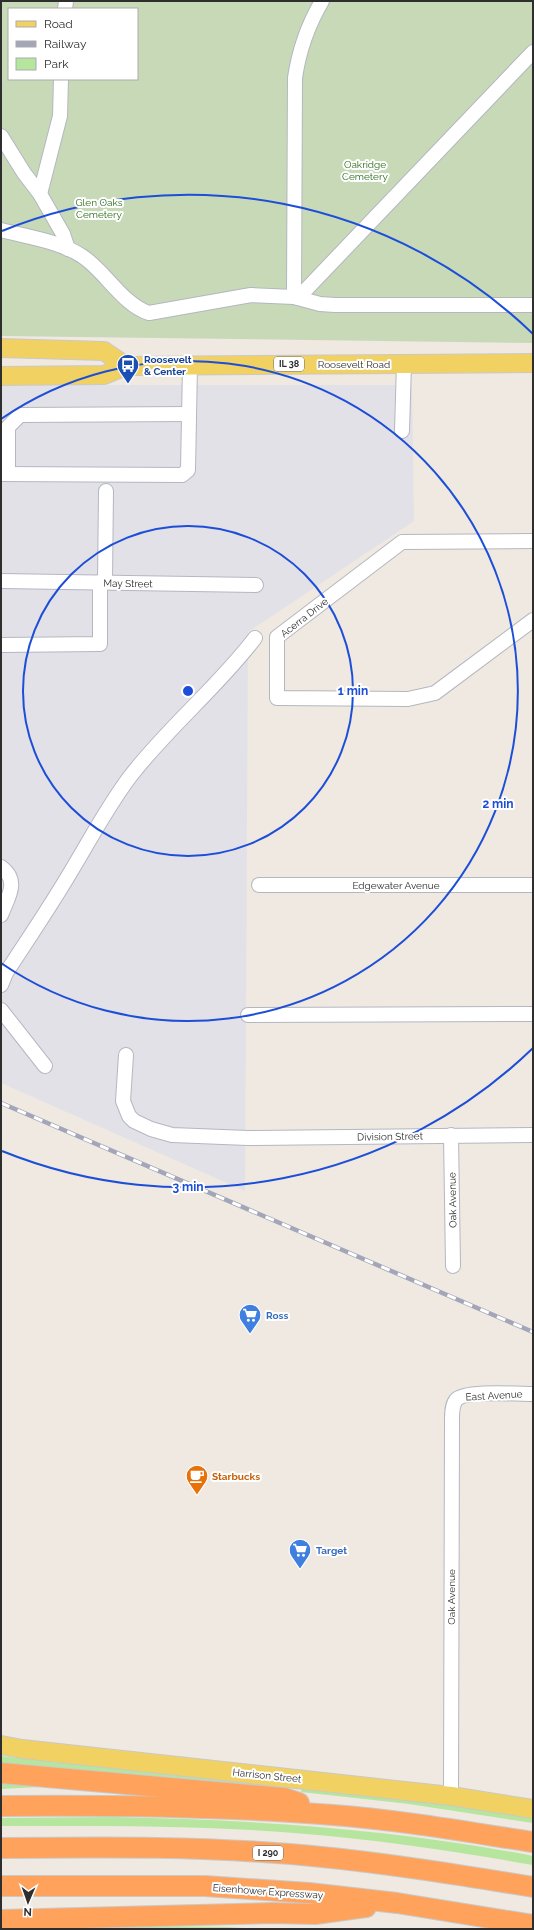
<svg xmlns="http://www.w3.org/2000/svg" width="534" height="1930" font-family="Raleway,sans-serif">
	<rect width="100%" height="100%" fill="#efe9e1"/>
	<path fill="#e3e1e8" d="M1,385H412L414,521L248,632L245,1191L1,1083Z"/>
	<g fill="#b6e59e">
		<path d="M1,1756L34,1760L288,1786L287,1791L167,1777L1,1764Z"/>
		<path d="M1,1783L39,1787L1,1789Z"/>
		<path d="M302,1787C379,1795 456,1805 533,1818V1823L409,1804L301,1792Z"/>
		<path d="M115,1817C255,1820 395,1829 533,1856V1865C454,1851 374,1839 294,1833C196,1825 99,1826 1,1826V1818Z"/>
		<path d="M148,1926L227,1927L261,1929H30Z"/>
	</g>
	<path fill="#c8d9b8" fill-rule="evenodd" d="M1,1H533V343L1,336ZM9,9H137V79H9Z"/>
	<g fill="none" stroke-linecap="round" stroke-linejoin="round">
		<g stroke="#b4b7c1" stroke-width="16">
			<g id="minor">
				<path d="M65,9L66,1"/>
				<path d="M1,136L24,173L40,194L63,234L68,249"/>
				<path d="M40,194L60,116L61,79"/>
				<path d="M1,230C27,237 59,241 82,256C105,271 123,305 149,313L251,295L294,297L320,304L335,305H533"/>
				<path d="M294,297L295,78C299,50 308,25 322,1"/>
				<path d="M298,298L533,52"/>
				<path d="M402,431L404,363"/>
				<path d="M1,474L182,475L188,470L190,365"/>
				<path d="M8,474V427L20,415L189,414"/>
				<path d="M533,541L402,542L277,637V698L408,699L435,693L533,620"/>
				<path d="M1,581L256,585"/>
				<path d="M105,582L106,491"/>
				<path d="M1,645L100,644V582"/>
				<path d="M1,867C20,881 8,897 1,915"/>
				<path d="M259,885H533"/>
				<path d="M1,985L6,973C28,939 52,904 73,868C91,838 108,806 129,778C167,728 217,688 255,638"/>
				<path d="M1,1010L45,1066"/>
				<path d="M248,1015L533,1014"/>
				<path d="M126,1055L123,1101L129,1116L134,1121L151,1129L172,1135L248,1138L533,1135"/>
				<path d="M451,1135L453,1266"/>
				<path d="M451,1796L452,1419C452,1413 452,1405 456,1400C464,1390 519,1394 533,1394"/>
			</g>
		</g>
		<g stroke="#c9c9c9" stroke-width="20">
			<g id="major">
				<path d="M1,348L104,351L126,366"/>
				<path d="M1,376L104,375L126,366L533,363"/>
				<path d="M1,1745L22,1749L451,1796L533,1809"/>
			</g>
		</g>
		<g stroke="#c9c9c9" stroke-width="22">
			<g id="highway">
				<path d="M1,1773L284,1798L299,1803"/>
				<path d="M1,1806C111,1805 223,1806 333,1815C400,1820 467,1832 533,1842"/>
				<path d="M1,1848C105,1847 209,1846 312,1856C386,1863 460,1875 533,1887"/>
				<path d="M1,1886H205L309,1893L397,1903L533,1925"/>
				<path d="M1,1920L272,1913L315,1914L366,1907"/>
			</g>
		</g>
		<use href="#minor" stroke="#fff" stroke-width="14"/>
		<use href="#major" stroke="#f2d163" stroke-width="18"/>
		<use href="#highway" stroke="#ffa35c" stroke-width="20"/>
		<g stroke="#a3a6b8" stroke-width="4.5">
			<path id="rail" d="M1,1103L533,1332"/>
		</g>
		<use href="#rail" stroke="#fff" stroke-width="3" stroke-dasharray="9" stroke-linecap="butt"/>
	</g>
	<g fill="none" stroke="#1d4ed8" stroke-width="2">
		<circle cx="188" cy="691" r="165"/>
		<path d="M1 419A330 330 0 1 1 1 963"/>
		<path d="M533 1048A496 496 0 0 1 2 1151M2 231A496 496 0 0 1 533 334"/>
	</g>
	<defs>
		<g id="bus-pin" transform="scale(1.15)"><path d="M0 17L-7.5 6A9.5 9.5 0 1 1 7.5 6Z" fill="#1a4fb4" stroke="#fff"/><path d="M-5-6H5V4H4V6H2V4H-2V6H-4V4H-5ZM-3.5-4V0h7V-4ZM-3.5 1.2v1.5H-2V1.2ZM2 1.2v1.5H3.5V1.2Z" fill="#fff"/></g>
		<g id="supermarket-pin" transform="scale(1.15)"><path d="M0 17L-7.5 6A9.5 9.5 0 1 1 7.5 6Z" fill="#3f7fe0" stroke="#fff"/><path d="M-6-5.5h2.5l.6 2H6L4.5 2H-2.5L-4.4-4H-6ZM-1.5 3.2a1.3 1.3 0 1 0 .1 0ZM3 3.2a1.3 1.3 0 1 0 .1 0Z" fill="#fff"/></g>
		<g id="cafe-pin" transform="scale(1.15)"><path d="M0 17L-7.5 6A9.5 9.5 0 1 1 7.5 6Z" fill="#e8710a" stroke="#fff"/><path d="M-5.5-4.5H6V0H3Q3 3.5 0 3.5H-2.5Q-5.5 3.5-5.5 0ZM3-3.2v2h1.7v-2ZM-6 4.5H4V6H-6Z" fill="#fff"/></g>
	</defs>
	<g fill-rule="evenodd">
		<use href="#bus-pin" x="128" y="365"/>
		<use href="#supermarket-pin" x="250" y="1315"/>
		<use href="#cafe-pin" x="197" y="1476"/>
		<use href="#supermarket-pin" x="300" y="1550"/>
	</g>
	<g text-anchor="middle" stroke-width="4" stroke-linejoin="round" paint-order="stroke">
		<g fill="#fff" stroke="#6d6d6d" stroke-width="1">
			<rect x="274" y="357" width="30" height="14" rx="3"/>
			<rect x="253" y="1846" width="30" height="14" rx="3"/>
		</g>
		<g font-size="9" font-weight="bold" fill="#2e2e2e">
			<text x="289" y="367">IL 38</text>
			<text x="268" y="1856">I 290</text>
		</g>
		<g font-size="10" fill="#2c6e1b" stroke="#fff">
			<text x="365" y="168">Oakridge<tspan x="365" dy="12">Cemetery</tspan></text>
			<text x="99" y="206">Glen Oaks<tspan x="99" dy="12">Cemetery</tspan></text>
		</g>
		<g font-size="10" font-weight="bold" fill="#164399" stroke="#fff" text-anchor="start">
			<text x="144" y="363">Roosevelt<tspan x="144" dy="12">&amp; Center</tspan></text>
		</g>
		<g font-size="10" fill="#2e2e2e" stroke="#fff">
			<text x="354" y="368">Roosevelt Road</text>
			<text transform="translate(128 583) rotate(1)" y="4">May Street</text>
			<text transform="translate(304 617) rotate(-38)" y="4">Acerra Drive</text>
			<text x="396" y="889">Edgewater Avenue</text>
			<text transform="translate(390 1136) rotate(-1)" y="4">Division Street</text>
			<text transform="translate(452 1200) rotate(-91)" y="4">Oak Avenue</text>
			<text transform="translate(494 1395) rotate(-3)" y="4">East Avenue</text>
			<text transform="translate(451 1597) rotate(-90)" y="4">Oak Avenue</text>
			<text transform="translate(267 1775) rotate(6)" y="4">Harrison Street</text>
			<text transform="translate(268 1891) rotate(4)" y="4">Eisenhower Expressway</text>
		</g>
		<g font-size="10" font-weight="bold" fill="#366cbe" stroke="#fff" text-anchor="start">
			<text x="266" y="1319">Ross</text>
			<text x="316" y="1554">Target</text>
		</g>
		<g font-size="10" font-weight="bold" fill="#c56008" stroke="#fff" text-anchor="start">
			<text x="212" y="1480">Starbucks</text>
		</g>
	</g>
	<circle cx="188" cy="691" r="6" fill="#1d4ed8" stroke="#fff" stroke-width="2"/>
	<g font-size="12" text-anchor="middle" font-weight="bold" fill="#1d4ed8" stroke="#fff" stroke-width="4" stroke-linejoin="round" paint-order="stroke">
		<text x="353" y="695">1 min</text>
		<text x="498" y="808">2 min</text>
		<text x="188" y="1191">3 min</text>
	</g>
	<rect width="534" height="1930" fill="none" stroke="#2e2e2e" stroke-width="4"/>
	<rect x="8" y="8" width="130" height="72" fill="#ffffff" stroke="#ababab"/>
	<rect x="16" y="21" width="20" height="6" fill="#f2d163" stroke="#ababab"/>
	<text x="44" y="28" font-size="12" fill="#2e2e2e">Road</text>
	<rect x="16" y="41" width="20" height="6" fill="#a3a6b8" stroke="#ababab"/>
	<text x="44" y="48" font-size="12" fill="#2e2e2e">Railway</text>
	<rect x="16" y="58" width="20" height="12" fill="#b6e59e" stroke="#ababab"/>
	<text x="44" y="68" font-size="12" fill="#2e2e2e">Park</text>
	<g transform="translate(28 1902) rotate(182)" stroke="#ffffff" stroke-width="3" paint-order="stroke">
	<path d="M0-3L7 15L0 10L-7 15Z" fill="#2e2e2e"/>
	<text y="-6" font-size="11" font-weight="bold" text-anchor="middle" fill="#2e2e2e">N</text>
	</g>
</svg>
